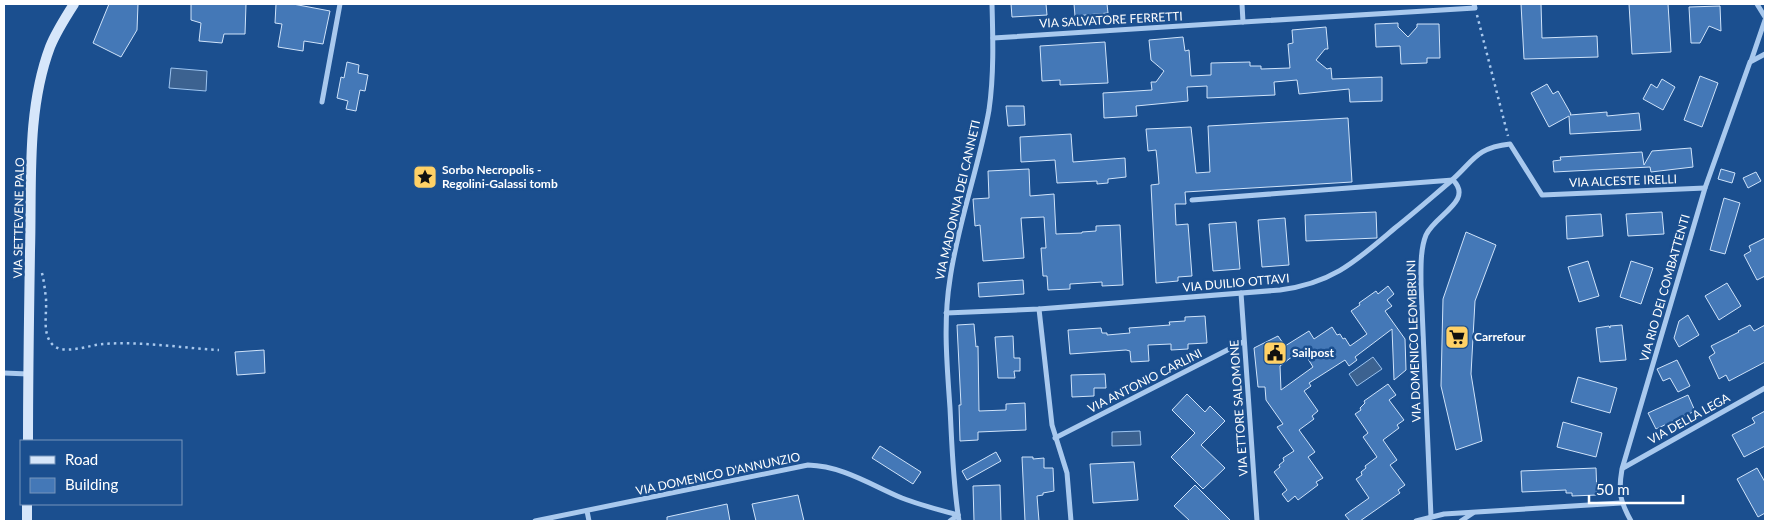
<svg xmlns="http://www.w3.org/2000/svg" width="1769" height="525" font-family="Lato,sans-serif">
	<rect width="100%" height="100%" fill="#1b4f8f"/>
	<g fill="#3c6290" stroke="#9cc4f0">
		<path d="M171,68L207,71L206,91L169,88Z"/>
		<path d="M1373,357L1382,369L1357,386L1349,374Z"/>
		<path d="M1140,431L1141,445L1112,446V432Z"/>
	</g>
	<g fill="#4478b7" stroke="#cfe3fa" fill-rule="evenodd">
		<path d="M109,4H138L137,30L121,57L93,43Z"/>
		<path d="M191,4H246L245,34H224L222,43L199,41L201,23L191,20Z"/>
		<path d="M276,4H293L330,11L323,44L304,41L303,51L278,47L282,24L275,23Z"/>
		<path d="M1011,4H1046L1047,15L1012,17Z"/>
		<path d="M1074,4H1107L1108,13L1075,16Z"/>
		<path d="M1521,4H1541L1542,38L1597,36L1598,57L1524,59Z"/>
		<path d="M1629,4H1668L1671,52L1632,54Z"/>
		<path d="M1720,6L1721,31L1709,26L1700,43H1691L1689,7Z"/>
		<path d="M1398,23V27L1408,37L1417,27V24H1439L1440,58H1427V63L1401,64L1400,46L1376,47L1375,24Z"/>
		<path d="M1326,27L1328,49H1325L1316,60L1327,69L1331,68L1332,79L1382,77V101L1350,102L1349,89L1299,94L1297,80L1274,82L1275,95L1207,98V86L1187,87L1188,101L1136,106L1137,116L1104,118L1103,93L1152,90L1151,82H1156L1164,71L1151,60L1149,40L1183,37L1185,51L1189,50L1191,76L1211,75V63L1250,62V66H1261V69L1290,68L1288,44L1293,43L1292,30Z"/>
		<path d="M1105,42L1108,83L1060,85V80L1042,81L1040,46Z"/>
		<path d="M347,62L359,65L358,73L368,75L365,91L360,90L356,111L346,109L348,101L337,98L341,77L344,78Z"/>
		<path d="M1700,76L1718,83L1702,127L1684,120Z"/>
		<path d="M1662,79L1675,87L1663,110L1643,99L1651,84L1657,88Z"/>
		<path d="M1547,84L1553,94L1558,91L1571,114L1570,115L1607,112V116L1639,113L1641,130L1570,134L1569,116L1549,127L1531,93Z"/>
		<path d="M1006,106H1024L1025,125L1008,126Z"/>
		<path d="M1348,118L1352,182L1185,192L1186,204H1175L1176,225L1188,224L1192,276L1178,277V281L1156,283L1151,185L1159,184L1157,159L1156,150L1148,151L1146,129L1191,127L1196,173L1210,172L1208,126Z"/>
		<path d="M1071,134L1073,162L1125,158L1126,177L1108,179V183L1097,184V181L1057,183L1055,160L1021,162L1020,137Z"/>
		<path d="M1691,148L1693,167L1651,172L1650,167L1554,172L1553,161L1561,160L1560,157L1642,152L1644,165L1652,151Z"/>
		<path d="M1029,169L1030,196L1054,194L1056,234L1082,233V232L1096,231V226L1120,225L1123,285L1102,286V282L1070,284V289L1048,290L1047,276H1043L1041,248H1046L1044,217L1021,218L1024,258L983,261L980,225L975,226L973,199L989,198L988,171Z"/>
		<path d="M1721,169L1735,173L1732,183L1718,179Z"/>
		<path d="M1756,172L1761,181L1748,188L1743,178Z"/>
		<path d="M1724,198L1740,203L1725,254L1710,250Z"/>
		<path d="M1376,212L1377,238L1306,241L1305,215Z"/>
		<path d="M1662,212L1664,234L1628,236L1626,214Z"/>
		<path d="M1601,214L1603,236L1567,239L1566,216Z"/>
		<path d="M1285,218L1289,265L1262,267L1258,220Z"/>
		<path d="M1236,222L1240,269L1213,271L1209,224Z"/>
		<path d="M1466,232L1496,245L1475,301L1471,374L1482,441L1456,450L1441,386L1443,299Z"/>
		<path d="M1765,238V276L1757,280L1744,255L1751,251L1749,246Z"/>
		<path d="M1588,261L1599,296L1579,302L1568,267Z"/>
		<path d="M1631,261L1653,268L1641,304L1620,297Z"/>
		<path d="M1023,280L1024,294L979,297L978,283Z"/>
		<path d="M1727,283L1741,306L1719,320L1705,296Z"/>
		<path d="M1388,286L1394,294L1387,300L1392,306L1385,311L1405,339L1406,370L1394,380L1392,329L1355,357L1357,360L1349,366L1345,360L1309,383L1311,386L1304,391L1318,411L1312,416L1314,419L1299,430L1315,452L1308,457L1323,478L1316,482L1318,485L1298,500L1295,496L1288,502L1282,494L1287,490L1274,472L1280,467L1279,465L1284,461L1283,458L1294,451L1277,427L1283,424L1266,400L1265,387H1258L1254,348L1278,336L1285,346L1309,331L1314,339L1332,327L1337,335L1340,334L1343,339L1345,338L1350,346L1367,334L1351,311L1360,305L1359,303L1376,291L1378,294ZM1302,349L1313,367L1281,390L1280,366Z"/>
		<path d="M1688,315L1699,335L1679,347L1674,338L1679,321Z"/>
		<path d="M1205,316L1207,343L1188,344V349L1171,350V344L1148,345L1149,361L1131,362L1130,351L1126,350L1070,354L1068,330L1101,328L1102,333H1107V335L1130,333L1129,328L1170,325L1169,322L1185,321V317Z"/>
		<path d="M974,324L976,347L978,346L979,411L1006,410V404L1025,403L1026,430L978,432V440L960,441L959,405H961L957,325Z"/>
		<path d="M1622,325L1626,360L1600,362L1596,328L1609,326L1610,328V326Z"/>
		<path d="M1750,325L1754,331L1765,325V362L1729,381L1726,375L1719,379L1709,357L1715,353L1711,346L1739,332L1738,331Z"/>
		<path d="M1013,336L1014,358H1020V371H1014L1015,378H998L995,337Z"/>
		<path d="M264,350L265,373L237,375L235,352Z"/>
		<path d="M1677,360L1690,386L1678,392L1670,378L1663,381L1657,369Z"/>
		<path d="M1105,374L1106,388H1094V396L1072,397L1071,375Z"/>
		<path d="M1578,377L1617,388L1610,413L1571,402Z"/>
		<path d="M1388,384L1396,395L1389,400L1404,420L1397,425L1399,428L1383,440L1397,460L1390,465L1405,485L1398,490L1400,493L1360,521H1350L1345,515L1369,498L1356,479L1362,475L1361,472L1366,468L1365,466L1377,457L1363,437L1368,433L1355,414L1361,410L1360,408L1365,403L1364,401Z"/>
		<path d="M1187,394L1205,412L1210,406L1225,421L1201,445L1225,468L1203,489L1171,457L1195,433L1172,410Z"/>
		<path d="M1688,395L1695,411L1656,429L1648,413Z"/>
		<path d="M1765,411V446L1744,457L1732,435L1755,423L1752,418Z"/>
		<path d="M1563,422L1602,433L1596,457L1557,447Z"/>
		<path d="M880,446L921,472L913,484L872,458Z"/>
		<path d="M996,452L1001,461L967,480L962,471Z"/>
		<path d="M1022,457H1033V459L1044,458V468H1053L1054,491L1043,493V495L1037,496L1039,521H1025Z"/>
		<path d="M1134,462L1138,500L1093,503L1090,464Z"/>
		<path d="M1596,468L1597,495L1572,496V493H1566V490L1522,492L1521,471Z"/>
		<path d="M1757,468L1765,482V513L1758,517L1737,479Z"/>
		<path d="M1000,485L1001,521H974L973,486Z"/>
		<path d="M1195,485L1231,521H1190L1174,506Z"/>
		<path d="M798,495L804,521H756L752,504Z"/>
		<path d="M727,504L730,521H667V517Z"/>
	</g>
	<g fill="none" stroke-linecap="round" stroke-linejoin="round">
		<g stroke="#a9c9ee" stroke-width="2.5" stroke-dasharray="2.5 4" stroke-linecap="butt">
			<path d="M1477,15L1508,136"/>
			<path d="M42,273C44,281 45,290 46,299C47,314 42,333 52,344C62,356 89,345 103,344C141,341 182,348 219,350"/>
		</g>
		<g stroke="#a9c9ee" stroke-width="5">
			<path d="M1757,4L1765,17"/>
			<path d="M1243,22L1475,8L1474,4"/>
			<path d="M993,38L1243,22L1242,4"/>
			<path d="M1751,61L1765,20"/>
			<path d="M322,102L340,4"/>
			<path d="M1192,200L1453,180C1474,201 1435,215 1426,235C1420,250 1421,269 1421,285L1431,517"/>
			<path d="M1241,293L1257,521"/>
			<path d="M1039,309L1052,425L1067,473L1071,521"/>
			<path d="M946,313L1039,309L1280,290C1333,283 1356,261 1395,228C1414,213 1432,197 1451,181C1474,161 1475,148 1510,144L1542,195L1705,188"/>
			<path d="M4,373L28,374"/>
			<path d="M1055,438L1243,342"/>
			<path d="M1623,468L1765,388"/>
			<path d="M587,511L589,521"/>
			<path d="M535,521L808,465C843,466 871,485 902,498C920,505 940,510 958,515"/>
			<path d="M950,521L958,515"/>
			<path d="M959,521C953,484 952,446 950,408C947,365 943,322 950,279C958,222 979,167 989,110C994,75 993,39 992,4"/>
			<path d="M1416,521L1444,514L1621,503"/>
			<path d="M1461,521L1473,513"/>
			<path d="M1631,521C1620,501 1618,492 1622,469L1705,188L1750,62L1765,54"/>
		</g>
		<g stroke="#d6e6fa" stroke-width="10">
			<path d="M28,441C28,378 29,314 30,251C32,184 26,111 50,47C56,32 65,18 74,4"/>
			<path d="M27,521V504"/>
		</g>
	</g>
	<defs>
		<g id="sight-square" transform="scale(1.25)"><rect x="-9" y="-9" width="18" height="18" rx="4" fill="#ffd166" stroke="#1b4f8f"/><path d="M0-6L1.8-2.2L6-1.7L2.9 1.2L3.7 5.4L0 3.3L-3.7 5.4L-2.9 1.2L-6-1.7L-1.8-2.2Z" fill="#111"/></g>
		<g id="supermarket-square" transform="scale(1.25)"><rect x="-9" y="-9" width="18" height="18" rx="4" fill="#ffd166" stroke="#1b4f8f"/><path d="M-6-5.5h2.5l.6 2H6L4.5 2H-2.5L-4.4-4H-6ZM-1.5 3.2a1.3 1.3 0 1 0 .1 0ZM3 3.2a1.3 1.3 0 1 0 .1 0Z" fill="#111"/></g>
		<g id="civic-square" transform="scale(1.25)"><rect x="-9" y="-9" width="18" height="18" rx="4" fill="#ffd166" stroke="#1b4f8f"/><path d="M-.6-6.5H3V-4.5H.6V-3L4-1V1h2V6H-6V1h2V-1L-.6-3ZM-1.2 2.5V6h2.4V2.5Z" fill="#111"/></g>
	</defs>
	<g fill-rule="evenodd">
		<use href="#sight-square" x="425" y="177"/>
		<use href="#supermarket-square" x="1457" y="337"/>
		<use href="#civic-square" x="1275" y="353"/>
	</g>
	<g text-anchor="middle" stroke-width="5" stroke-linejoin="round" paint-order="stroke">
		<g font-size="12" fill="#fff" stroke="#1b4f8f">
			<text transform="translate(1111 20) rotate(-3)" y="4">VIA SALVATORE FERRETTI</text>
			<text transform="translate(1623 181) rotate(-2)" y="4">VIA ALCESTE IRELLI</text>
			<text transform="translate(958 200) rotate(-77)" y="4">VIA MADONNA DEI CANNETI</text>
			<text transform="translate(19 218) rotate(-89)" y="4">VIA SETTEVENE PALO</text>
			<text transform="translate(1236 283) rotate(-5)" y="4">VIA DUILIO OTTAVI</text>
			<text transform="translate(1665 288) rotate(-74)" y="4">VIA RIO DEI COMBATTENTI</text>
			<text transform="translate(1414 341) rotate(-92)" y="4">VIA DOMENICO LEOMBRUNI</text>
			<text transform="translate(1145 381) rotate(-27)" y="4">VIA ANTONIO CARLINI</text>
			<text transform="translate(1239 408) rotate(-94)" y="4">VIA ETTORE SALOMONE</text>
			<text transform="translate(1689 419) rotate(-29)" y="4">VIA DELLA LEGA</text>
			<text transform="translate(718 474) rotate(-12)" y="4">VIA DOMENICO D'ANNUNZIO</text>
		</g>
		<g font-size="12" font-weight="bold" fill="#fff" stroke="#1b4f8f" text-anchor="start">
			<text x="442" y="174">Sorbo Necropolis -<tspan x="442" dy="14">Regolini-Galassi tomb</tspan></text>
			<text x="1474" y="341">Carrefour</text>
			<text x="1292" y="357">Sailpost</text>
		</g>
	</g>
	<rect width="1769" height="525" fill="none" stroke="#ffffff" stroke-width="10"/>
	<rect x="20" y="440" width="162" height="65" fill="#1b4f8f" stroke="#7695bc"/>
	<rect x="30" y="456" width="25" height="8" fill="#d6e6fa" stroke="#7695bc"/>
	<text x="65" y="465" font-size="15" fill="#ffffff">Road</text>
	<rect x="30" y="478" width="25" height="15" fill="#4478b7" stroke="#7695bc"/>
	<text x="65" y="490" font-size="15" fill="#ffffff">Building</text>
	<path d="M1589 495v8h94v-8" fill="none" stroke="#ffffff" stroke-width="2.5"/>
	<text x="1596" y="495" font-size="15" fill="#ffffff" stroke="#1b4f8f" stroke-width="4" paint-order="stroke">50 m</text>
</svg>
